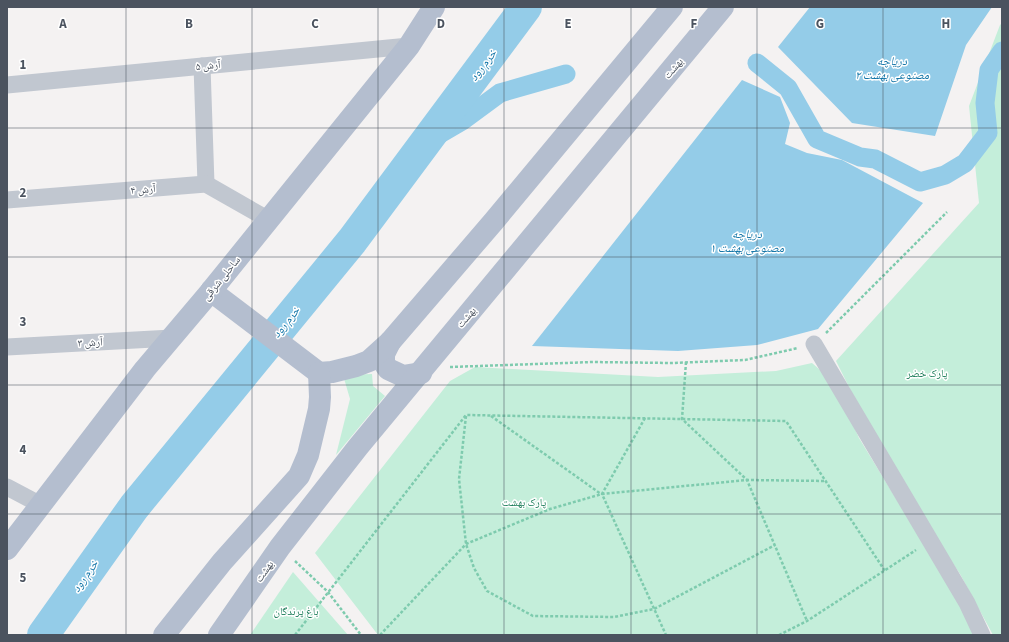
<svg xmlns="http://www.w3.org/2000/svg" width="1009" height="642" font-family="'Source Sans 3','Noto Naskh Arabic',sans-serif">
	<rect width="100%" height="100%" fill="#f4f2f2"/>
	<g fill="#c4eeda">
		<path d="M1002,23V635H993L960,574L890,469L836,361L979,203L969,106L1000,25Z"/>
		<path d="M812,363L834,382L859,438L964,610L977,635H378L315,553L450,381L475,367L658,377L776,371Z"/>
		<path d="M372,374L373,386L385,396L336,455L350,399L343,375Z"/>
		<path d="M293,572L348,635H250Z"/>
	</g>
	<g fill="#94cce8">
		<path d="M810,7H992L966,45L935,136L852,123L778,47Z"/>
		<path d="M742,80L780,97L790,123L785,144L807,153L842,160L923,203L818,329L757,345L678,351L532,346Z"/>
	</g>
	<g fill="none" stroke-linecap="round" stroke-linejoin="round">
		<g stroke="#94cce8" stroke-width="19">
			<path d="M757,63L788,88L817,139L860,157L875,159L920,182L945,175L965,163L988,133L985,103L989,70L1002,51"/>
			<path d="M426,142L462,121L500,93L566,74"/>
		</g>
		<path stroke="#94cce8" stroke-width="32" d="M43,635L134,507L352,241L526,7"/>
		<g stroke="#7ecbae" stroke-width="2.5" stroke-dasharray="3 2" stroke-linecap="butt">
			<path d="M826,333L947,212"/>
			<path d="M686,362L682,419L747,480L807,621"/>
			<path d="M450,367L593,362L672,363L745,360L798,348"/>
			<path d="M466,416L459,479L466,544L474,568L487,591L533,616L614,617L654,609L775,545"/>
			<path d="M491,416L601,494"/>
			<path d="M645,418L602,494L666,635"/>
			<path d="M295,561L328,592L361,635"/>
			<path d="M295,635L466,415L786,421L885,571"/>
			<path d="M380,635L466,544L550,509L602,494L747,480L826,481"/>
			<path d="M779,635L807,621L916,550"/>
		</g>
		<g stroke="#c1c7d0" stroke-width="17">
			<path d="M202,66L206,184"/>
			<path d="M7,85L409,46"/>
			<path d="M7,200L206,184L269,220"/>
			<path d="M814,344L967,603L982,635"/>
			<path d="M7,347L172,338"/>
			<path d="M7,487L41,505"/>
		</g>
		<g stroke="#b4becf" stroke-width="22">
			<path d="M211,291L319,373"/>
			<path d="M390,342L384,354V363L388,369L403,376L421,373"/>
			<path d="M319,373L332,372L356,366L369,361L390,342L494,221L672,7"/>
			<path d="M7,549L145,369L211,291L409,46L434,7"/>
			<path d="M164,635L222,562L299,476L308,455L319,409L320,397L319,373"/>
			<path d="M219,635L280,547L358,447L723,7"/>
		</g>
	</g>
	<path fill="none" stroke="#4b535f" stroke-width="1" stroke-opacity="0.55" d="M126,7V635M252,7V635M378,7V635M504,7V635M631,7V635M757,7V635M883,7V635M7,128H1002M7,257H1002M7,385H1002M7,514H1002"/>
	<g text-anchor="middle" stroke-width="3" stroke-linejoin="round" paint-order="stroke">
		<g font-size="11" fill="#4b535f" stroke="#fff">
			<text transform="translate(208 65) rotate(-6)" y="4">آرش ۵</text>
			<text transform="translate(673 68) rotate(-50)" y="4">بهشت</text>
			<text transform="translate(143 189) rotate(-5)" y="4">آرش ۴</text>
			<text transform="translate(221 278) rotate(-51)" y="4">ساحلی شرقی</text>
			<text transform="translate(466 317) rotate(-50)" y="4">بهشت</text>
			<text transform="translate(90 342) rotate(-3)" y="4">آرش ۳</text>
			<text transform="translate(264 571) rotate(-55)" y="4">بهشت</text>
		</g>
		<g font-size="11" fill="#1d7e5a" stroke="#fff">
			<text x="927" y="377">پارک خضر</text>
			<text x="524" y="506">پارک بهشت</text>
			<text x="296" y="615">باغ پرندگان</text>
		</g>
		<g font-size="12" font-style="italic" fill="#1476a8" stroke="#fff">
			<text x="892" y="65">دریاچه<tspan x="892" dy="14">مصنوعی بهشت ۲</tspan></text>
			<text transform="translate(483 65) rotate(-53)" y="4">خرم رود</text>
			<text x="747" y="238">دریاچه<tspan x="747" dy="14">مصنوعی بهشت ۱</tspan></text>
			<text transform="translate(286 322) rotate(-51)" y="4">خرم رود</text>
			<text transform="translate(85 576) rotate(-55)" y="4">خرم رود</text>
		</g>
	</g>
	<g font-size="13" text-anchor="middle" font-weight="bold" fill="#4b535f" stroke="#fff" stroke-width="3" stroke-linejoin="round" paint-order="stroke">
		<text x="63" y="28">A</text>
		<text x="189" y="28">B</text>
		<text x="315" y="28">C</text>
		<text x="441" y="28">D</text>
		<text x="568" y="28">E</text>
		<text x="694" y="28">F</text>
		<text x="820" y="28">G</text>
		<text x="946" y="28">H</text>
		<text x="23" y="69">1</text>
		<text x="23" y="197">2</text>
		<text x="23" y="326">3</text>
		<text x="23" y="454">4</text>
		<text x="23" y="582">5</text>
	</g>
	<rect width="1009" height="642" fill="none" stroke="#4b535f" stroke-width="16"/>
</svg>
